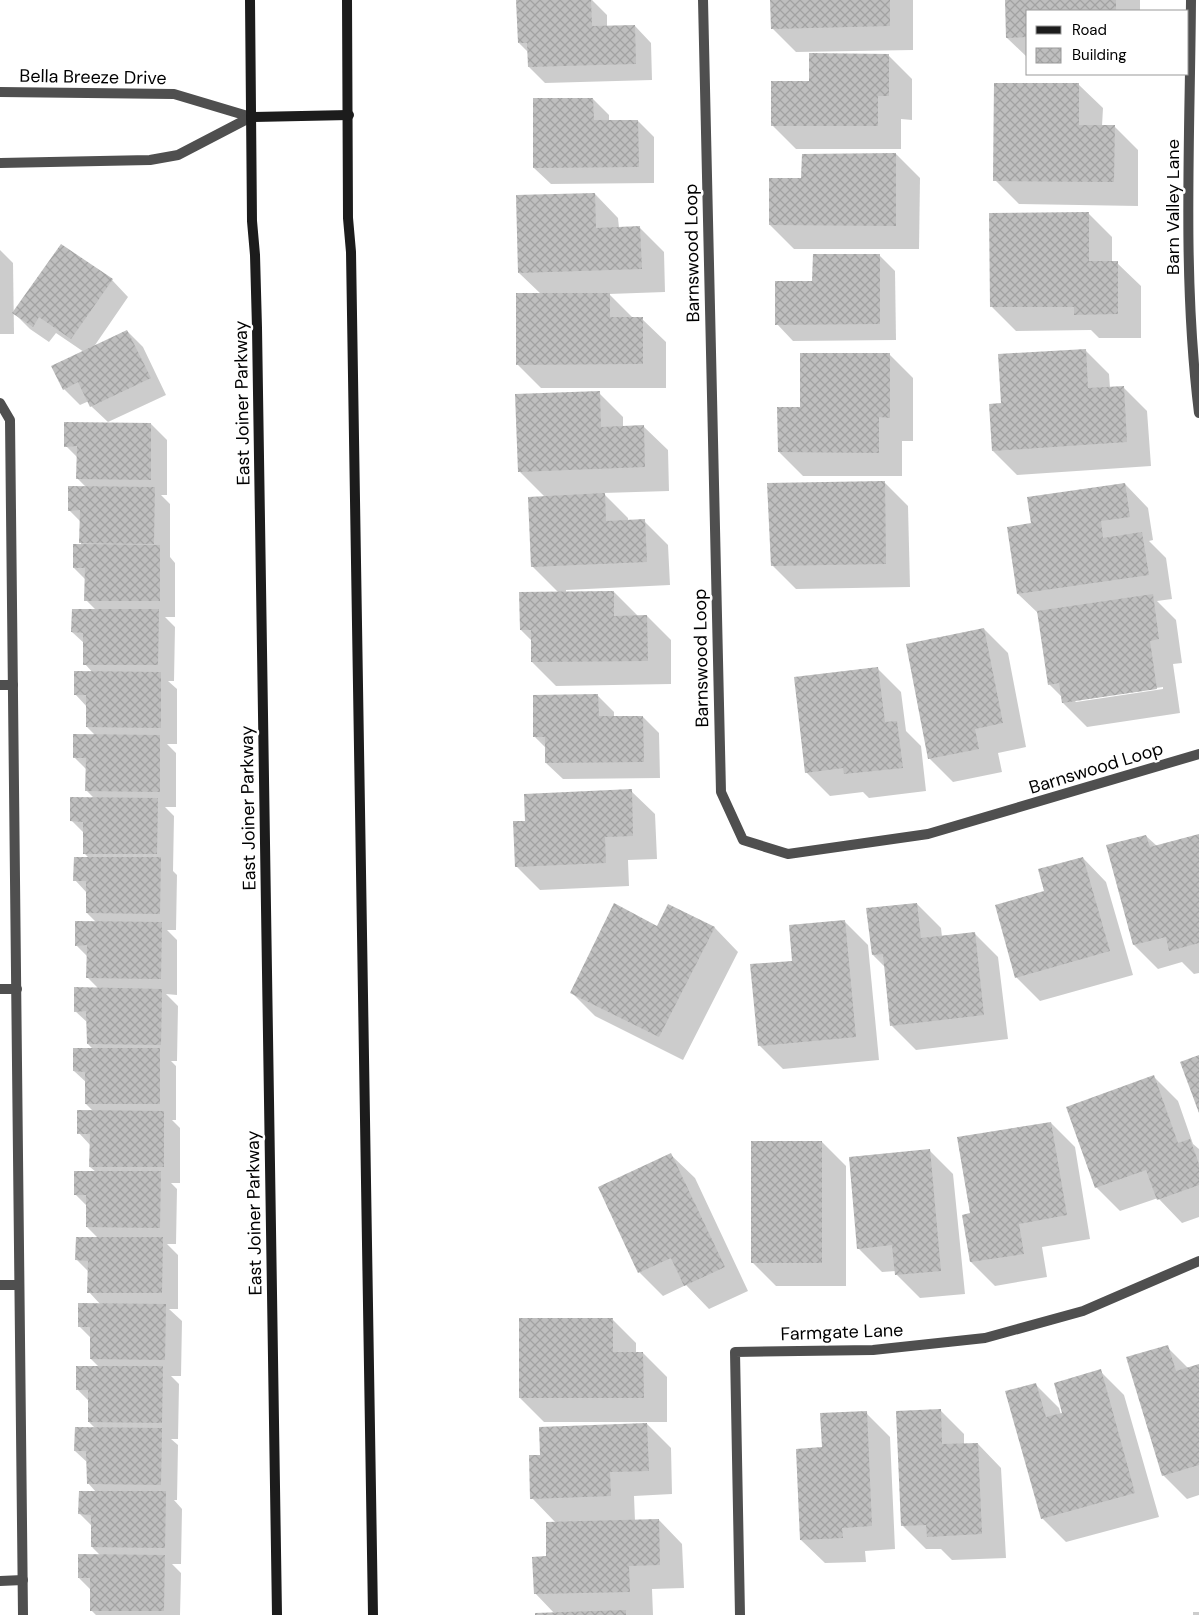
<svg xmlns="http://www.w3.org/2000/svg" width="1199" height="1615" font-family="'DM Sans',sans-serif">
	<defs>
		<pattern id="building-cross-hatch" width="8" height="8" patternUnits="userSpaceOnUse" patternTransform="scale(1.25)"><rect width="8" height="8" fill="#bfbfbf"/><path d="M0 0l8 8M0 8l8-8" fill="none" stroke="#a2a2a2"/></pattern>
	</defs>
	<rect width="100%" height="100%" fill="#fff"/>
	<g fill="#0003" fill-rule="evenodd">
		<path d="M548,0H592L607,15V27L635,26L651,43L652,80L545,83L529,67V53L519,43Z"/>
		<path d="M772,0H913V50L796,52L772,28Z"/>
		<path d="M1006,0H1140V11H1028V58L1007,38Z"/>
		<path d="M888,55L912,79V120L901,119V149H796L772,125L810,82Z"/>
		<path d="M1079,85L1103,108L1102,126H1114L1138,150V206L1019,204L995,180Z"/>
		<path d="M593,99L609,115V121H638L654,137V183L551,184L534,168Z"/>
		<path d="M896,154L920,178L919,249H794L770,225L803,180Z"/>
		<path d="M595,194L618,218L619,228H640L664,252L665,292L609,294L634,319H642L666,342V388H541L517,364L541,294L519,273Z"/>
		<path d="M1088,213L1112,237V262L1117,263L1141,286V338H1099L1091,330L1016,331L992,307Z"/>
		<path d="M0,250L13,263L14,334H0Z"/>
		<path d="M879,255L895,271L896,340L793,341L777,324L814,282Z"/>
		<path d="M112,280L128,297L93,348L127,331L143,347L166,395L108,422L91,406L89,401L80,405L64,389L84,352L56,333L49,342L30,329L14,313Z"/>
		<path d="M1085,350L1109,374L1110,388L1123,387L1147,411L1151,466L1017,475L993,451L1003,404Z"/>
		<path d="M889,354L913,378V441H902V476H803L779,452L801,408Z"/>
		<path d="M599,393L623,417V427H644L668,450L669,491L603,493L628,518V522L644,521L668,545L670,585L566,590V592H614L638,616H647L671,640V684L556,686L532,662V641L521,630L559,593L533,567L545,497L519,471Z"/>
		<path d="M151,424L167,440V495H161L170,504V557L175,563V617H165L175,627L174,681H168L177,689V744H167L176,753V807H165L174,816L173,871L177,875L176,930H167L177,940V995L166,994L178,1006L177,1061H171L176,1066V1120H172L180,1128V1183H171L177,1189L176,1244H167L178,1255V1309H169L182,1321L181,1376H171L179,1384L178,1439H171L178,1445L177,1500H174L182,1509L181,1564H172L181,1573L180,1615H96L91,1610V1590L79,1578L101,1556L92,1547V1526L80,1514L96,1492L88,1483V1463L75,1451L95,1428L89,1422V1401L77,1389L99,1367L91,1359L92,1339L79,1326L101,1305L89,1292V1272L77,1260L98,1238L87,1227V1206L75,1194L96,1172L90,1167L91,1146L79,1133L94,1112L86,1104L87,1083L74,1071L93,1049L88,1044V1023L75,1011L99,989L88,978V957L76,945L97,923L87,913V893L75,880L89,858L84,853V833L72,821L95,799L86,790L87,770L75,758L96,736L87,727V707L75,694L93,673L85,664V644L72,632L96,610L86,600V580L74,568L81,545V522L69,510L87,488L77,478L78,458L66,446Z"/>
		<path d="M885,483L908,506L910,587L796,589L772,565Z"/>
		<path d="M1125,484L1148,508L1153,540L1149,541L1166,558L1172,599L1157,601L1176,620L1182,663L1173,664L1180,713L1087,727L1063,703L1062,697L1049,684L1039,614L1018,594L1032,524ZM1163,687V689L1076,702L1074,700Z"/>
		<path d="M984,629L1008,653L1026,747L998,753L1002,772L953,782L929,758Z"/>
		<path d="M877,668L901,692L906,731L921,746L926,791L869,798L863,792L830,796L806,772Z"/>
		<path d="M598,696L614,712V717H643L659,733L660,778L563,779L546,763V748L535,737Z"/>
		<path d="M631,791L655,814L657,859L628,860L629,886L540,890L516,866Z"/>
		<path d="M1199,835V973L1194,974L1182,962L1158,969L1134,945L1108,846L1146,836L1157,846Z"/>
		<path d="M1083,858L1106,882L1133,975L1040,1001L1017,978L996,906L1046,892Z"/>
		<path d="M917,904L941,928L942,937L974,933L998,957L1008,1039L916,1050L892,1026L885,967L873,955Z"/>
		<path d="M669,905L715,928L738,952L683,1060L595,1016L571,992L658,927Z"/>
		<path d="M844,921L868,945L879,1060L783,1069L759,1045L793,962Z"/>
		<path d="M1154,1077L1178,1101L1193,1144L1199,1149V1217L1182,1223L1158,1198L1120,1211L1096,1187Z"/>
		<path d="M1051,1123L1075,1147L1090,1239L1042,1247L1047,1277L995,1286L971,1262V1214Z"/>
		<path d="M822,1142L846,1166V1286H776L752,1262Z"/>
		<path d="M929,1150L953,1174L965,1294L920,1298L896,1274V1271L882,1272L858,1248Z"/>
		<path d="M671,1155L695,1178L748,1291L709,1309L686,1285L663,1296L639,1272Z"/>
		<path d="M612,1319L636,1343V1353H643L667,1377V1422H544L520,1398Z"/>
		<path d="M1167,1347L1189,1369L1199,1366V1495L1187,1499L1163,1475Z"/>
		<path d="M1100,1371L1124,1395L1159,1517L1066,1542L1042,1518L1035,1384L1059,1408L1061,1415Z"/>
		<path d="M940,1410L964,1434V1445L978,1444L1001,1468L1006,1558L952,1560L941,1549H926L902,1525Z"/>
		<path d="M866,1413L890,1437L895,1549L865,1551L866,1562L825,1563L801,1540L823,1449Z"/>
		<path d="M647,1424L671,1448L672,1494L634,1496L635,1521L659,1520L682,1544L684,1588L652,1589L653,1615H535L555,1614L535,1593L547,1558L556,1523L532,1498L541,1456Z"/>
		<rect x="1193" y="1612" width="6" height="3"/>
	</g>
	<g fill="url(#building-cross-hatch)">
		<path d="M516,0H591L592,26L635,25L636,64L528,67L527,43H518Z"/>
		<path d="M770,0H890V26L771,29Z"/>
		<path d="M1005,0H1116V11H1028V37L1006,38Z"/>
		<path d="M809,53L889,54V96H878V126H771V81H809Z"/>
		<path d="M994,83H1079V125H1115L1114,182L993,181Z"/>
		<path d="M533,98H593L594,120H638L639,167L533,168Z"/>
		<path d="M896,153V226L769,225V178H801L802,154Z"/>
		<path d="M595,193L596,228L640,226L642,269L518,273L516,195Z"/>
		<path d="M1089,212V261H1118V314L1074,315V307H990L989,213Z"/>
		<path d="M61,244L113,279L71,339L39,317L33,327L12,313Z"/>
		<path d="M813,254H880V324L775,325V281H812Z"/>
		<path d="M516,293H610V317H643V364L516,365Z"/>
		<path d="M127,330L151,378L90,407L78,382L63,390L51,366Z"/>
		<path d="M1086,349L1088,388L1124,386L1127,442L992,451L989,404L1001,403L998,354Z"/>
		<path d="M800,353H890V418L879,417V453L778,452L777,407H800Z"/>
		<path d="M600,391L601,427L644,425L645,467L518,472L515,394Z"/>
		<path d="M64,422L151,423V480L76,479L77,446L64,447Z"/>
		<path d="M885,481L886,564L771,566L767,483Z"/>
		<path d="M1125,483L1130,517L1101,521L1103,538L1142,532L1149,575L1017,594L1007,527L1031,523L1027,497Z"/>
		<path d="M68,486L155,487L154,544L79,543L80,510L68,511Z"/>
		<path d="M605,493L606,521L645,519L647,562L531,567L528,497Z"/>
		<path d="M73,544L160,545V601H84L85,568H73Z"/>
		<path d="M614,591V616L647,615L648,661L531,662V630H520L519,592Z"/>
		<path d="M1153,594L1159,639L1150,641L1157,689L1062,703L1059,683L1048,685L1037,611Z"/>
		<path d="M72,609H159L158,665H83V633L71,632Z"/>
		<path d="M984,628L1003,723L975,729L979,749L928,759L906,644Z"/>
		<path d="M878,667L885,722L897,721L903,768L844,774L843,768L805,773L794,677Z"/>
		<path d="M74,671L161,672V728L86,727V695H74Z"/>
		<path d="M598,694L599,716H643L644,762L545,763V737H533V695Z"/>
		<path d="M73,734L160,735V792L85,791L86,758H73Z"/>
		<path d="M632,789L633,836L605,837L606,863L515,867L513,821H525L524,794Z"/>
		<path d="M70,797L158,798L157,854H83V822L70,821Z"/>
		<path d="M1199,834V943L1169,951L1166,937L1133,945L1106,845L1146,835L1150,847Z"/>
		<path d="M74,857H161L160,914L86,913V881H73Z"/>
		<path d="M1083,857L1110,951L1015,978L995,905L1044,891L1038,869Z"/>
		<path d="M614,903L657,926L668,904L715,927L659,1037L570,993Z"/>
		<path d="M917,903L921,938L975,932L984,1015L890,1026L883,954L872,955L866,908Z"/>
		<path d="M845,920L856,1037L758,1046L750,964L792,961L789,925Z"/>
		<path d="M75,921L162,922L161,979L86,978L87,945L75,946Z"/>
		<path d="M74,987L162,989L161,1045L87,1044L86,1011L74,1012Z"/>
		<path d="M73,1048H160V1104H85V1072L73,1071Z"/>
		<path d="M1199,1055V1113L1180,1062Z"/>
		<path d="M1154,1075L1178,1143L1190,1139L1199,1164V1185L1157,1200L1146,1170L1095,1188L1066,1107Z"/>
		<path d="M77,1110L164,1111V1167H89L90,1134H77Z"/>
		<path d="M1051,1122L1067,1215L1019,1224L1024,1254L970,1262L962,1215L970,1213L957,1137Z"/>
		<rect x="751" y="1141" width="71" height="122"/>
		<path d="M930,1149L941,1271L895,1275L892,1245L857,1249L849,1157Z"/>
		<path d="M671,1153L725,1267L684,1286L671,1258L638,1273L598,1187Z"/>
		<path d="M74,1171H161L160,1228L86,1227V1195H74Z"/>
		<path d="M76,1237H163L162,1293H87L88,1261L75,1260Z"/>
		<path d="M78,1303L166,1304L165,1360L90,1359V1327H78Z"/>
		<path d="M519,1318H613V1352H643L644,1398H519Z"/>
		<path d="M1168,1345L1176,1371L1199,1364V1465L1162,1476L1126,1357Z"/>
		<path d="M76,1366H163L162,1423L88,1422V1390H76Z"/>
		<path d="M1101,1369L1135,1493L1041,1519L1005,1391L1036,1383L1046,1417L1062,1413L1054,1383Z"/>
		<path d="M941,1409L942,1444L978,1443L982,1534L927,1537L926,1525L901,1526L896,1411Z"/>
		<path d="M867,1411L872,1526L842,1528L843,1538L800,1540L796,1449L822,1447L820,1413Z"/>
		<path d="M647,1423L649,1471L610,1472L611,1496L530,1499L529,1455H540L539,1427Z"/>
		<path d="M75,1427L162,1428L161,1485L87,1484L86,1451H74Z"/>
		<path d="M79,1491H166L165,1548L91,1547V1515L78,1514Z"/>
		<path d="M659,1519L660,1565L629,1566L630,1592L534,1594L532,1557L546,1556V1522Z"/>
		<path d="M78,1554L165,1555L164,1611H90V1578H78Z"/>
		<path d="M626,1610V1615H535V1613Z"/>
	</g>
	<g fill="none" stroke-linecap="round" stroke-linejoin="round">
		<g stroke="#4f4f4f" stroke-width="10">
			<path d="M703,0L721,792L743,840L788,854L928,834L1199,754"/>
			<path d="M1191,0C1190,138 1182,276 1199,413"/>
			<path d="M0,403L10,420L23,1615"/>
			<path d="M0,685H13"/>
			<path d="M0,989H17"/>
			<path d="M0,1285H19"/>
			<path d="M0,1581L23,1580"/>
			<path d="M740,1615L735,1352L873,1350L985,1338L1083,1311L1199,1261"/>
		</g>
		<g stroke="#4f4f4f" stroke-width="10">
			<path d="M0,92L174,94L251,117"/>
			<path d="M0,163L150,160L178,155L251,117"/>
		</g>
		<g stroke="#1c1c1c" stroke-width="10">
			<path d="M250,0L252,221L255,255L257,328L277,1615"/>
			<path d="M347,0L348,218L351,252L373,1615"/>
			<path d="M251,117L349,115"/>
		</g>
	</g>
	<g text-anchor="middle" stroke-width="5" stroke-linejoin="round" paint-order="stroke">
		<g font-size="18" fill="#000" stroke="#fff">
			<text transform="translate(93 77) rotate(1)" y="6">Bella Breeze Drive</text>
			<text transform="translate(1173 207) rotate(-90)" y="6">Barn Valley Lane</text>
			<text transform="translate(692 253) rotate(-91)" y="6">Barnswood Loop</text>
			<text transform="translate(242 403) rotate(-91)" y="6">East Joiner Parkway</text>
			<text transform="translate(701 658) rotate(-91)" y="6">Barnswood Loop</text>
			<text transform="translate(1096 768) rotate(-17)" y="6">Barnswood Loop</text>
			<text transform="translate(248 808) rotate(-91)" y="6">East Joiner Parkway</text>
			<text transform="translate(254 1213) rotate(-91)" y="6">East Joiner Parkway</text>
			<text transform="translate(842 1332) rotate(-2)" y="6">Farmgate Lane</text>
		</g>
	</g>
	<rect x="1026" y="10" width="162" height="65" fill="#ffffff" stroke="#999999"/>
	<rect x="1036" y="26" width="25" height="8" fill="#1c1c1c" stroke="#999999"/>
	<text x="1072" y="35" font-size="15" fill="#000000">Road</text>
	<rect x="1036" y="48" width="25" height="15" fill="url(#building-cross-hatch)" stroke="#999999"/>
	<text x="1072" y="60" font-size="15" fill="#000000">Building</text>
</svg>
